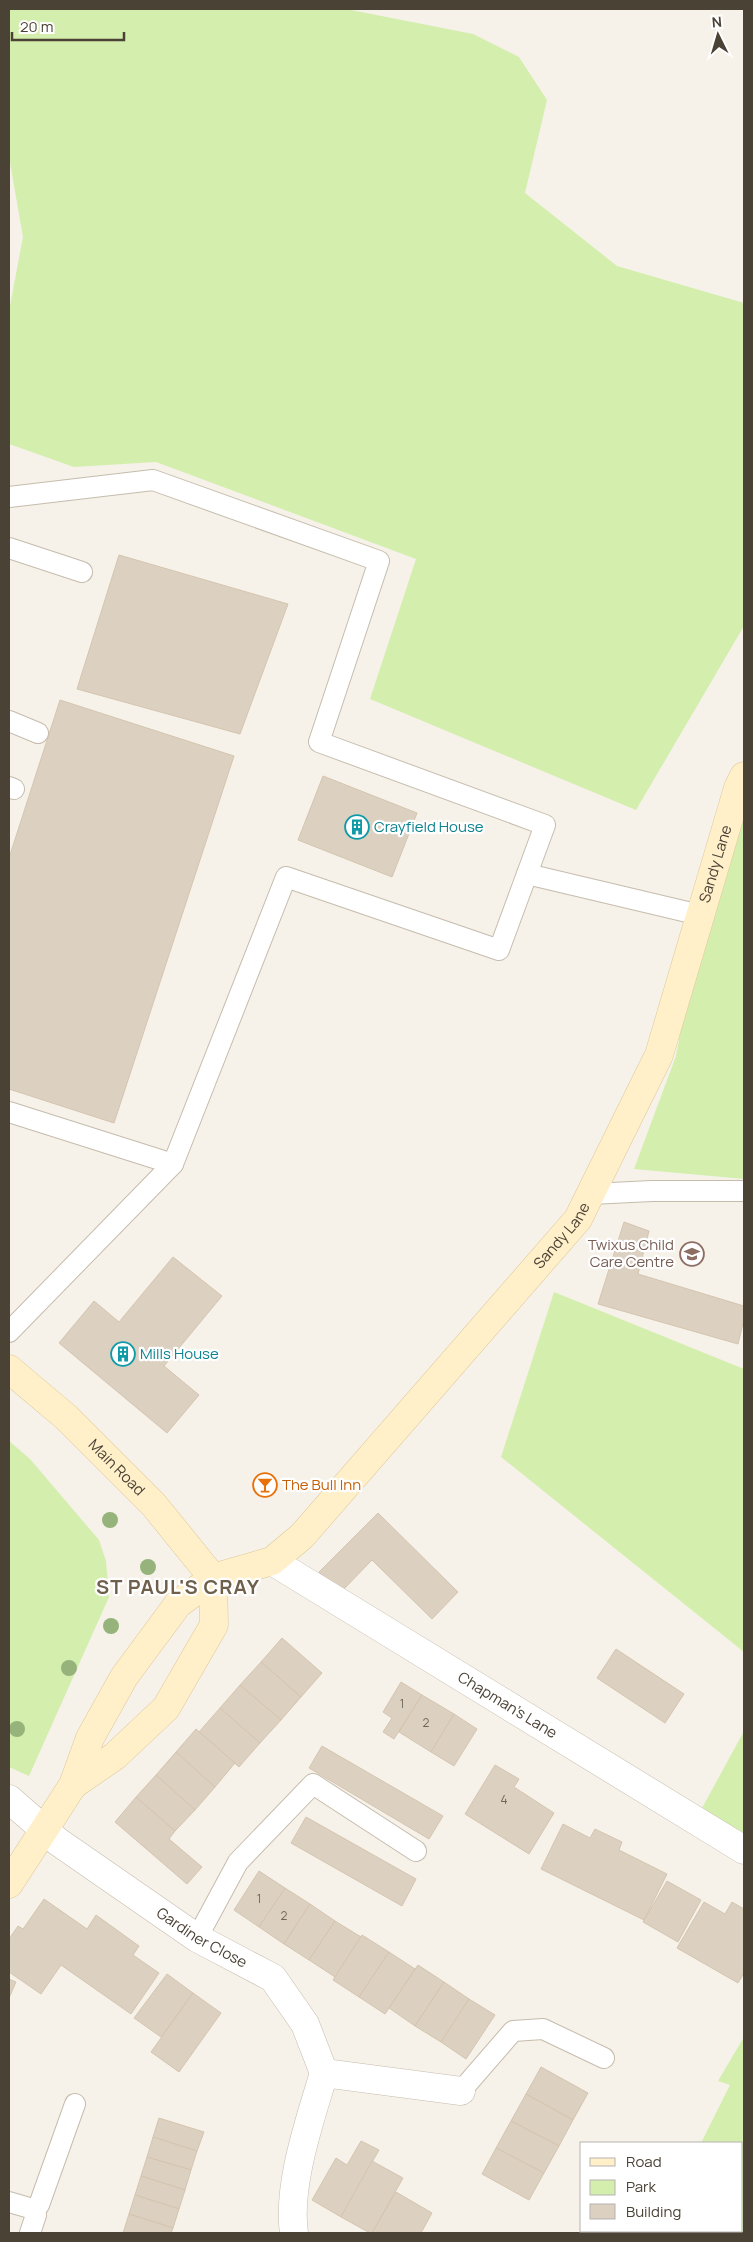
<svg xmlns="http://www.w3.org/2000/svg" width="753" height="2242" font-family="Manrope,sans-serif">
	<rect width="100%" height="100%" fill="#f6f2e9"/>
	<g fill="#d4eeae">
		<path d="M9,9H346L473,34L519,57L547,100L525,193L617,266L744,303V626L636,810L370,699L416,559L156,462L74,467L9,444V311L23,237L9,157Z"/>
		<path d="M744,785V1179L634,1169L676,1056L704,906Z"/>
		<path d="M554,1292L744,1369V1652L501,1457Z"/>
		<path d="M9,1441L30,1459L99,1540L106,1561L109,1597L29,1776L9,1767Z"/>
		<path d="M744,1731V1833L701,1810Z"/>
		<path d="M744,2037V2233H607L608,2231H742V2143H701L730,2085L718,2081Z"/>
	</g>
	<g fill="#dcd0c0" stroke="#d5c5af">
		<path d="M119,555L288,604L240,734L77,689Z"/>
		<path d="M60,700L234,756L114,1123L9,1089V858Z"/>
		<path d="M323,776L417,813L392,877L298,840Z"/>
		<path d="M624,1222L649,1231L638,1274L744,1306V1319L738,1344L598,1304Z"/>
		<path d="M173,1257L222,1296L164,1366L199,1395L167,1433L59,1343L94,1301L119,1322Z"/>
		<path d="M378,1513L458,1592L432,1619L372,1560L340,1593L319,1572Z"/>
		<path d="M282,1638L322,1673L301,1697L261,1662Z"/>
		<path d="M616,1649L684,1694L665,1723L597,1678Z"/>
		<path d="M261,1662L301,1697L281,1720L240,1685Z"/>
		<path d="M401,1682L422,1695L394,1739L383,1732L392,1718L383,1712Z"/>
		<path d="M240,1685L281,1720L260,1743L220,1708Z"/>
		<path d="M422,1695L454,1714L431,1752L399,1732Z"/>
		<path d="M220,1708L260,1743L239,1767L199,1732Z"/>
		<path d="M454,1714L477,1729L454,1766L431,1752Z"/>
		<path d="M196,1729L235,1763L215,1787L176,1752Z"/>
		<path d="M322,1746L443,1816L429,1839L309,1768Z"/>
		<path d="M176,1752L215,1787L195,1810L156,1775Z"/>
		<path d="M495,1765L519,1779L514,1787L554,1813L529,1854L465,1814Z"/>
		<path d="M156,1775L195,1810L175,1831L136,1797Z"/>
		<path d="M136,1797L175,1831L169,1839L202,1867L187,1884L115,1822Z"/>
		<path d="M306,1817L416,1879L402,1906L291,1843Z"/>
		<path d="M563,1824L590,1838L595,1829L622,1842L619,1850L667,1874L644,1920L541,1869Z"/>
		<path d="M259,1871L285,1888L259,1927L234,1910Z"/>
		<path d="M667,1881L701,1900L678,1942L643,1922Z"/>
		<path d="M285,1888L310,1904L284,1944L259,1927Z"/>
		<path d="M44,1899L87,1929L96,1915L139,1946L133,1955L159,1973L131,2014L61,1965L41,1994L9,1972V1939L18,1926L23,1929Z"/>
		<path d="M704,1902L725,1914L732,1902L744,1909V1973L738,1983L677,1948Z"/>
		<path d="M310,1904L335,1921L309,1960L284,1944Z"/>
		<path d="M335,1921L361,1937L335,1977L309,1960Z"/>
		<path d="M362,1935L389,1952L359,1997L333,1980Z"/>
		<path d="M389,1952L415,1969L385,2014L359,1997Z"/>
		<path d="M418,1965L444,1982L415,2026L389,2008Z"/>
		<path d="M167,1974L193,1993L161,2037L134,2018Z"/>
		<path d="M9,1979L16,1982L9,1998Z"/>
		<path d="M444,1982L469,1999L441,2042L415,2026Z"/>
		<path d="M193,1993L221,2013L179,2072L151,2052Z"/>
		<path d="M469,1999L495,2015L466,2059L441,2042Z"/>
		<path d="M541,2067L588,2093L573,2120L526,2094Z"/>
		<path d="M526,2094L573,2120L559,2146L511,2121Z"/>
		<path d="M159,2118L204,2132L197,2151L153,2137Z"/>
		<path d="M511,2121L559,2146L544,2173L496,2148Z"/>
		<path d="M153,2137L197,2151L191,2170L147,2157Z"/>
		<path d="M361,2141L379,2150L341,2217L312,2200L336,2158L347,2165Z"/>
		<path d="M496,2148L544,2173L529,2200L482,2174Z"/>
		<path d="M147,2157L191,2170L185,2190L141,2176Z"/>
		<path d="M372,2161L403,2178L372,2233H370L341,2217Z"/>
		<path d="M141,2176L185,2190L179,2209L135,2195Z"/>
		<path d="M396,2192L432,2213L421,2233H372Z"/>
		<path d="M135,2195L179,2209L173,2228L129,2214Z"/>
		<path d="M129,2214L173,2228L171,2233H123Z"/>
	</g>
	<g fill="none" stroke-linecap="round" stroke-linejoin="round">
		<g stroke="#c6bcad" stroke-width="22">
			<g id="lane">
				<path d="M9,497L153,480L379,561L319,742L545,825L499,950L286,877L173,1164L9,1332"/>
				<path d="M9,548L82,572"/>
				<path d="M9,721L38,733"/>
				<path d="M9,787L14,789"/>
				<path d="M527,874L700,915"/>
				<path d="M9,1112L173,1164"/>
				<path d="M591,1194L652,1191H744"/>
				<path d="M197,1938L238,1862L313,1784L416,1851"/>
				<path d="M461,2091L513,2031L543,2029L604,2058"/>
				<path d="M9,2202L33,2209L39,2205L75,2104"/>
				<path d="M30,2233L36,2215L33,2209"/>
			</g>
		</g>
		<g stroke="#c6bcad" stroke-width="29">
			<g id="street">
				<path id="s1" d="M272,1561L744,1850"/>
				<path id="s2" d="M9,1799L57,1841L197,1938L273,1978L305,2024L324,2073L461,2091"/>
				<path d="M294,2233C287,2185 310,2120 324,2073"/>
			</g>
		</g>
		<g stroke="#dec896" stroke-width="29">
			<g id="secondary">
				<path id="s3" d="M9,1369L66,1417L154,1505L213,1578L214,1625L166,1708L115,1756L73,1785"/>
				<path id="s4" d="M9,1884L73,1785L90,1738L124,1677L178,1604L213,1578L272,1561L302,1536L578,1219L659,1055L738,788L744,776"/>
			</g>
		</g>
		<use href="#lane" stroke="#fff" stroke-width="20"/>
		<use href="#street" stroke="#fff" stroke-width="28"/>
		<use href="#secondary" stroke="#fff0ca" stroke-width="28"/>
	</g>
	<g fill="#96b37b">
		<circle cx="110" cy="1520" r="8"/>
		<circle cx="148" cy="1567" r="8"/>
		<circle cx="111" cy="1626" r="8"/>
		<circle cx="69" cy="1668" r="8"/>
		<circle cx="17" cy="1729" r="8"/>
	</g>
	<defs>
		<g id="building-ring" transform="scale(1.25)"><circle r="9.5" fill="#fff" stroke="#0f9aa8" stroke-width="1.5"/><path d="M-4-6H4V6H1V3H-1V6H-4ZM-2.5-4.3h1.7v1.8h-1.7ZM.8-4.3h1.7v1.8H.8ZM-2.5-1h1.7V.8h-1.7ZM.8-1h1.7V.8H.8Z" fill="#0f9aa8"/></g>
		<g id="school-ring" transform="scale(1.25)"><circle r="9.5" fill="#fff" stroke="#8d6e63" stroke-width="1.5"/><path d="M0-5L7-2L0 1L-7-2ZM-4 1L0 2.5L4 1V4Q0 6-4 4Z" fill="#8d6e63"/></g>
		<g id="bar-ring" transform="scale(1.25)"><circle r="9.5" fill="#fff" stroke="#e8710a" stroke-width="1.5"/><path d="M-6-5H6L.8 .8V4.5H3.5V6h-7V4.5H-.8V.8Z" fill="#e8710a"/></g>
	</defs>
	<g fill-rule="evenodd">
		<use href="#building-ring" x="357" y="827"/>
		<use href="#school-ring" x="692" y="1254"/>
		<use href="#building-ring" x="123" y="1354"/>
		<use href="#bar-ring" x="265" y="1485"/>
	</g>
	<g text-anchor="middle" stroke-width="4.5" stroke-linejoin="round" paint-order="stroke">
		<g font-size="12" fill="#6f6658">
			<text x="402" y="1708">1</text>
			<text x="426" y="1727">2</text>
			<text x="504" y="1804">4</text>
			<text x="259" y="1903">1</text>
			<text x="284" y="1920">2</text>
		</g>
		<g font-size="15" fill="#0d838f" stroke="#fff" text-anchor="start">
			<text x="374" y="832">Crayfield House</text>
			<text x="140" y="1359">Mills House</text>
		</g>
		<g font-size="15" fill="#4b4236" stroke="#fff">
			<text dy="5" stroke="none"><textPath href="#s4" startOffset="1275">Sandy Lane</textPath></text>
			<text dy="5" stroke="none"><textPath href="#s4" startOffset="870">Sandy Lane</textPath></text>
			<text dy="5" stroke="none"><textPath href="#s3" startOffset="146">Main Road</textPath></text>
			<text dy="5" stroke="none"><textPath href="#s1" startOffset="276">Chapman's Lane</textPath></text>
			<text dy="5" stroke="none"><textPath href="#s2" startOffset="238">Gardiner Close</textPath></text>
		</g>
		<g font-size="15" fill="#785e54" stroke="#fff" text-anchor="end">
			<text x="674" y="1250">Twixus Child<tspan x="674" dy="17">Care Centre</tspan></text>
		</g>
		<g font-size="15" fill="#c56008" stroke="#fff" text-anchor="start">
			<text x="282" y="1490">The Bull Inn</text>
		</g>
		<g font-size="20" font-weight="bold" letter-spacing="1" fill="#6f604c" stroke="#fff">
			<text x="178" y="1594">ST PAUL'S CRAY</text>
		</g>
	</g>
	<rect width="753" height="2242" fill="none" stroke="#4b4236" stroke-width="20"/>
	<rect x="580" y="2142" width="162" height="90" fill="#ffffff" stroke="#b7b3af"/>
	<rect x="590" y="2158" width="25" height="8" fill="#fff0ca" stroke="#b7b3af"/>
	<text x="626" y="2167" font-size="15" fill="#4b4236">Road</text>
	<rect x="590" y="2180" width="25" height="15" fill="#d4eeae" stroke="#b7b3af"/>
	<text x="626" y="2192" font-size="15" fill="#4b4236">Park</text>
	<rect x="590" y="2204" width="25" height="15" fill="#dcd0c0" stroke="#b7b3af"/>
	<text x="626" y="2217" font-size="15" fill="#4b4236">Building</text>
	<g transform="translate(718 35) rotate(355)" stroke="#ffffff" stroke-width="4" paint-order="stroke">
	<path d="M0-4L9 19L0 12L-9 19Z" fill="#4b4236"/>
	<text y="-8" font-size="14" font-weight="bold" text-anchor="middle" fill="#4b4236">N</text>
	</g>
	<path d="M12 32v8h112v-8" fill="none" stroke="#4b4236" stroke-width="2.5"/>
	<text x="20" y="32" font-size="15" fill="#4b4236" stroke="#ffffff" stroke-width="4" paint-order="stroke">20 m</text>
</svg>
